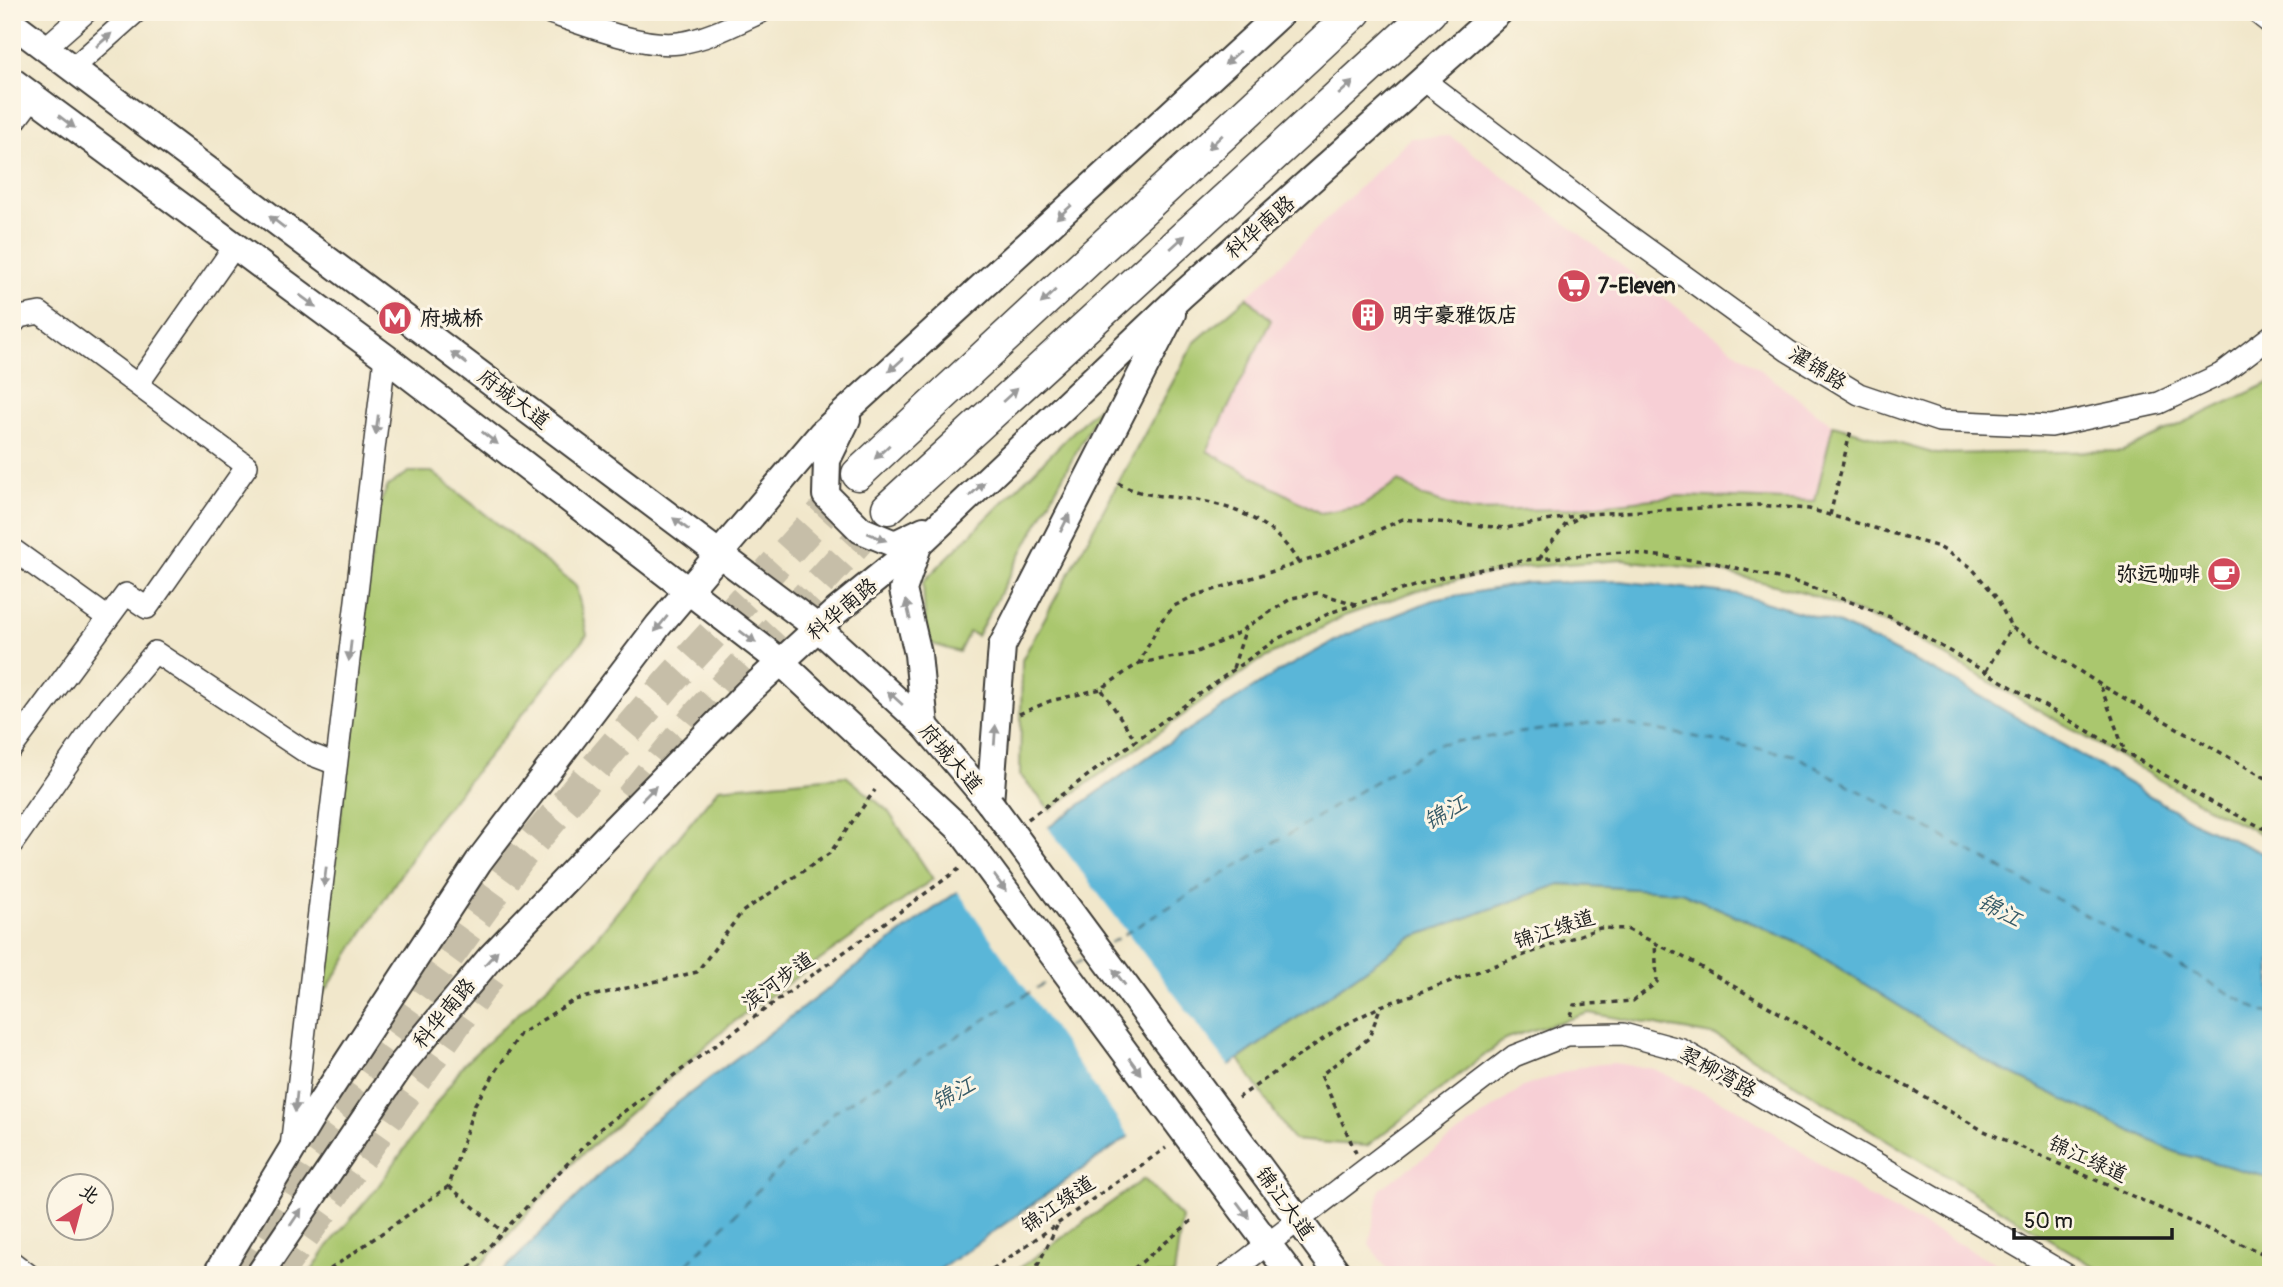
<svg xmlns="http://www.w3.org/2000/svg" width="2283" height="1287" font-family="Pangolin,'LXGW WenKai TC',sans-serif">
	<rect width="100%" height="100%" fill="#fcf5e5"/>
	<filter id="ink" filterUnits="userSpaceOnUse"><feTurbulence type="fractalNoise" baseFrequency=".0143" numOctaves="2"/><feDisplacementMap in="SourceGraphic" scale="14" xChannelSelector="R" yChannelSelector="G"/><feConvolveMatrix kernelMatrix="1 2 1 2 8 2 1 2 1" color-interpolation-filters="sRGB"/></filter>
	<filter id="wash" filterUnits="userSpaceOnUse"><feTurbulence type="fractalNoise" baseFrequency=".00686" numOctaves="4" result="noise"/><feDisplacementMap in="SourceGraphic" scale="28" xChannelSelector="R" yChannelSelector="G"/><feGaussianBlur stdDeviation="1.57" result="paint"/><feColorMatrix in="noise" values="0 0 0 0 0 0 0 0 0 0 0 0 0 0 0 0 0 1.4 0 .05"/><feComposite in="paint" operator="in"/></filter>
	<g filter="url(#wash)">
		<rect width="100%" height="100%" fill="#f1e7cb"/>
		<g fill="#f7cfd5">
			<path d="M1450,136L1833,425L1815,501L1680,496L1563,509L1469,511L1424,497L1399,481L1362,506L1319,513L1207,451L1271,320L1247,297L1410,138Z"/>
			<path d="M1613,1063L1654,1069L1738,1109L1869,1197L2019,1275H1392L1369,1245L1380,1189L1523,1087L1582,1066Z"/>
		</g>
		<g fill="#aac76e" stroke="#637245" stroke-width="2">
			<path d="M1247,297L1271,320L1207,451L1320,513L1362,506L1399,481L1424,497L1469,511L1563,509L1680,496L1815,501L1833,425L1936,454L2123,451L2271,382V839L2207,807L1891,625L1803,592L1713,570L1622,560L1526,567L1436,584L1344,616L1259,661L1050,810L1020,775L1022,660L1194,343Z"/>
			<path d="M1103,402L977,636L969,632L959,652L926,642L923,582Z"/>
			<path d="M409,472H432L576,586L587,635L433,824L319,1001L376,511L388,486Z"/>
			<path d="M846,776L888,811L933,879L731,1024L576,1160L472,1275H309L328,1246L377,1188L464,1064L586,950L719,788Z"/>
			<path d="M1560,884L1681,892L1801,944L1991,1064L2175,1152L2271,1178V1275H2108L1717,1036L1589,1013L1507,1038L1367,1146L1293,1140L1239,1059L1410,938Z"/>
			<path d="M1144,1179L1182,1218L1174,1275H1010Z"/>
		</g>
		<path fill="#5ab6d8" stroke="#3b697a" stroke-width="2" d="M1620,581L1737,594L1840,624L1956,682L2198,824L2271,857V1178L2175,1152L1991,1064L1801,944L1681,892L1560,884L1410,938L932,1275H499L651,1123L925,915L1159,749L1276,673L1344,636L1433,600L1526,583Z"/>
		<path fill="#f1e7cb" d="M1046,825L1231,1069L1131,1139L956,889Z"/>
		<g fill="none" stroke-linecap="round" stroke-linejoin="round">
			<g stroke="#355a67" stroke-width="2" stroke-dasharray="9 7" stroke-linecap="butt">
				<path d="M1110,943L1437,744L1607,721L1794,755L2263,1012L2271,1013"/>
				<path d="M1074,965L1087,957"/>
				<path d="M676,1275L835,1111L1055,977"/>
			</g>
		</g>
	</g>
	<g filter="url(#ink)">
		<g fill="none" stroke-linecap="round" stroke-linejoin="round">
			<g stroke="#c6bea8" stroke-width="32" stroke-dasharray="32 16" stroke-linecap="butt">
				<path d="M630,799L700,713L888,508"/>
				<path d="M232,1273L306,1154L519,858L668,683L858,474"/>
				<path d="M276,1275L495,968"/>
			</g>
			<g stroke="#3c3a36" stroke-width="24">
				<g id="minor">
					<path d="M547,12C582,24 643,48 679,43C708,39 735,24 761,12"/>
					<path d="M2256,12L2271,24"/>
					<path d="M45,48L86,12"/>
					<path d="M72,69L136,12"/>
					<path d="M1425,81L1618,228L1788,351L1859,394L1939,421L2051,426L2159,403L2221,374L2271,336"/>
					<path d="M12,125L33,97"/>
					<path d="M12,325L19,317L40,313L247,466L147,608L126,594L12,748"/>
					<path d="M138,384L234,247"/>
					<path d="M12,549L108,618"/>
					<path d="M12,844L101,716L155,652L307,753L336,764"/>
					<path d="M291,1147L385,357"/>
					<path d="M12,1262L29,1275"/>
					<path d="M1227,1275L1514,1056L1567,1035L1623,1034L1682,1050L2067,1275"/>
				</g>
			</g>
			<g stroke="#3c3a36" stroke-width="30">
				<g id="major">
					<path d="M12,23L818,628L925,726L990,803"/>
					<path d="M12,81L385,357L781,662L959,828"/>
					<path d="M847,419L827,460L826,495L861,530L895,544L924,530"/>
					<path d="M918,546L903,590L918,654L925,726"/>
					<path d="M990,803L1002,646L1172,314"/>
					<path d="M1232,1130L1339,1275"/>
					<path d="M1202,1156L1291,1275"/>
					<path d="M216,1275L314,1113L479,861L658,626L720,553L822,433L1282,12"/>
					<path d="M259,1275L401,1065L490,958L614,829L747,693L833,614L918,545L1181,296L1499,12"/>
				</g>
			</g>
			<g stroke="#3c3a36" stroke-width="35">
				<g id="highway">
					<path d="M858,474L1355,12"/>
					<path d="M888,508L1430,12"/>
				</g>
			</g>
			<g stroke="#3c3a36" stroke-width="3.5" stroke-dasharray="5 5" stroke-linecap="butt">
				<path d="M1118,483C1146,499 1171,495 1202,501C1242,509 1279,527 1299,564"/>
				<path d="M1830,515L1851,430"/>
				<path d="M1539,559L1565,525L1584,515"/>
				<path d="M1139,663L1193,654L1231,637L1292,598L1317,593L1356,604"/>
				<path d="M1233,668L1246,628"/>
				<path d="M1986,671L2011,627"/>
				<path d="M2101,687L2125,752"/>
				<path d="M1102,690L1136,741"/>
				<path d="M1019,714L1050,701L1101,689L1139,663L1161,621L1174,606L1194,596L1321,556L1403,519L1506,528L1586,514L1757,505L1809,509L1939,547L1971,567L1997,598L2011,627L2101,685L2271,781"/>
				<path d="M1028,819L1233,670L1277,639L1332,612L1439,578L1526,560L1623,552L1711,562L1803,584L1890,617L2215,804L2271,832"/>
				<path d="M1571,1016L1574,1005L1633,1001L1657,982L1655,943"/>
				<path d="M1238,1098L1339,1028L1381,1006L1600,928L1627,929L1683,957L1982,1130L2271,1257"/>
				<path d="M1356,1153L1321,1075L1369,1038L1380,1008"/>
				<path d="M449,1186L503,1232"/>
				<path d="M322,1275L449,1186L475,1104L520,1034L574,1000L697,972L742,912L830,853L875,790"/>
				<path d="M462,1275L601,1128L959,869"/>
				<path d="M984,1275L1166,1148"/>
				<path d="M1033,1275L1057,1226"/>
				<path d="M1126,1275L1194,1219"/>
			</g>
			<use href="#minor" stroke="#fff" stroke-width="21"/>
			<use href="#major" stroke="#fff" stroke-width="26"/>
			<use href="#highway" stroke="#fff" stroke-width="32"/>
			<g stroke="#3c3a36" stroke-width="30" stroke-linecap="butt">
				<g id="major-bridge">
					<path d="M990,803L1232,1130"/>
					<path d="M959,828L1202,1156"/>
				</g>
			</g>
			<use href="#major-bridge" stroke="#fff" stroke-width="26"/>
		</g>
		<defs><path id="oneway-solid" d="M-6-.8H1V-3.2L6.5 0L1 3.2V.8H-6Z" transform="scale(1.75)"/></defs>
		<g fill="#999">
			<use href="#oneway-solid" transform="translate(104 40) rotate(-41)"/>
			<use href="#oneway-solid" transform="translate(1232 58) rotate(138)"/>
			<use href="#oneway-solid" transform="translate(1346 88) rotate(-42)"/>
			<use href="#oneway-solid" transform="translate(67 122) rotate(37)"/>
			<use href="#oneway-solid" transform="translate(1215 142) rotate(137)"/>
			<use href="#oneway-solid" transform="translate(1064 212) rotate(138)"/>
			<use href="#oneway-solid" transform="translate(277 222) rotate(-143)"/>
			<use href="#oneway-solid" transform="translate(1178 242) rotate(-42)"/>
			<use href="#oneway-solid" transform="translate(1048 297) rotate(137)"/>
			<use href="#oneway-solid" transform="translate(308 301) rotate(36)"/>
			<use href="#oneway-solid" transform="translate(459 358) rotate(-143)"/>
			<use href="#oneway-solid" transform="translate(896 365) rotate(138)"/>
			<use href="#oneway-solid" transform="translate(1010 395) rotate(-42)"/>
			<use href="#oneway-solid" transform="translate(377 425) rotate(97)"/>
			<use href="#oneway-solid" transform="translate(490 438) rotate(38)"/>
			<use href="#oneway-solid" transform="translate(882 452) rotate(137)"/>
			<use href="#oneway-solid" transform="translate(977 489) rotate(-43)"/>
			<use href="#oneway-solid" transform="translate(1065 523) rotate(-63)"/>
			<use href="#oneway-solid" transform="translate(681 524) rotate(-143)"/>
			<use href="#oneway-solid" transform="translate(877 537) rotate(22)"/>
			<use href="#oneway-solid" transform="translate(908 610) rotate(-103)"/>
			<use href="#oneway-solid" transform="translate(661 624) rotate(129)"/>
			<use href="#oneway-solid" transform="translate(748 637) rotate(37)"/>
			<use href="#oneway-solid" transform="translate(350 651) rotate(97)"/>
			<use href="#oneway-solid" transform="translate(895 698) rotate(-138)"/>
			<use href="#oneway-solid" transform="translate(995 735) rotate(-86)"/>
			<use href="#oneway-solid" transform="translate(649 793) rotate(-45)"/>
			<use href="#oneway-solid" transform="translate(325 877) rotate(97)"/>
			<use href="#oneway-solid" transform="translate(1000 883) rotate(54)"/>
			<use href="#oneway-solid" transform="translate(491 958) rotate(-48)"/>
			<use href="#oneway-solid" transform="translate(1119 977) rotate(-127)"/>
			<use href="#oneway-solid" transform="translate(1135 1066) rotate(54)"/>
			<use href="#oneway-solid" transform="translate(296 1102) rotate(96)"/>
			<use href="#oneway-solid" transform="translate(1243 1210) rotate(53)"/>
			<use href="#oneway-solid" transform="translate(296 1217) rotate(-56)"/>
		</g>
	</g>
	<defs>
		<g id="supermarket-disc" transform="scale(1.75)"><circle r="9.5" fill="#d1495b" stroke="#fcf5e5"/><path d="M-6-5.5h2.5l.6 2H6L4.5 2H-2.5L-4.4-4H-6ZM-1.5 3.2a1.3 1.3 0 1 0 .1 0ZM3 3.2a1.3 1.3 0 1 0 .1 0Z" fill="#fff"/></g>
		<g id="building-disc" transform="scale(1.75)"><circle r="9.5" fill="#d1495b" stroke="#fcf5e5"/><path d="M-4-6H4V6H1V3H-1V6H-4ZM-2.5-4.3h1.7v1.8h-1.7ZM.8-4.3h1.7v1.8H.8ZM-2.5-1h1.7V.8h-1.7ZM.8-1h1.7V.8H.8Z" fill="#fff"/></g>
		<g id="metro-disc" transform="scale(1.75)"><circle r="9.5" fill="#d1495b" stroke="#fcf5e5"/><path d="M-5.5 5V-5H-3L0 0L3-5H5.5V5H3V-.5L0 4L-3-.5V5Z" fill="#fff"/></g>
		<g id="cafe-disc" transform="scale(1.75)"><circle r="9.5" fill="#d1495b" stroke="#fcf5e5"/><path d="M-5.5-4.5H6V0H3Q3 3.5 0 3.5H-2.5Q-5.5 3.5-5.5 0ZM3-3.2v2h1.7v-2ZM-6 4.5H4V6H-6Z" fill="#fff"/></g>
	</defs>
	<g fill-rule="evenodd">
		<use href="#supermarket-disc" x="1574" y="286"/>
		<use href="#building-disc" x="1368" y="315"/>
		<use href="#metro-disc" x="395" y="318"/>
		<use href="#cafe-disc" x="2224" y="574"/>
	</g>
	<g text-anchor="middle" stroke-width="6" stroke-linejoin="round" paint-order="stroke">
		<g font-size="21" fill="#1c1c1c" stroke="#fcf5e5">
			<text transform="translate(1260 227) rotate(-41)" y="7">科华南路</text>
			<text transform="translate(1818 368) rotate(32)" y="7">濯锦路</text>
			<text transform="translate(514 399) rotate(37)" y="7">府城大道</text>
			<text transform="translate(842 609) rotate(-40)" y="7">科华南路</text>
			<text transform="translate(951 758) rotate(49)" y="7">府城大道</text>
			<text transform="translate(1554 929) rotate(-18)" y="7">锦江绿道</text>
			<text transform="translate(778 981) rotate(-36)" y="7">滨河步道</text>
			<text transform="translate(444 1013) rotate(-50)" y="7">科华南路</text>
			<text transform="translate(1718 1072) rotate(28)" y="7">翠柳湾路</text>
			<text transform="translate(2088 1159) rotate(24)" y="7">锦江绿道</text>
			<text transform="translate(1285 1203) rotate(54)" y="7">锦江大道</text>
			<text transform="translate(1058 1204) rotate(-35)" y="7">锦江绿道</text>
		</g>
		<g font-size="21" font-weight="bold" fill="#1c1c1c" stroke="#fcf5e5" text-anchor="start">
			<text x="1598" y="293">7-Eleven</text>
			<text x="1392" y="322">明宇豪雅饭店</text>
			<text x="420" y="325">府城桥</text>
			<text x="2200" y="581" text-anchor="end">弥远咖啡</text>
		</g>
		<g font-size="23" font-style="italic" fill="#355a67" stroke="#fcf5e5">
			<text transform="translate(1445 812) rotate(-30)" y="8">锦江</text>
			<text transform="translate(2000 910) rotate(28)" y="8">锦江</text>
			<text transform="translate(953 1093) rotate(-28)" y="8">锦江</text>
		</g>
	</g>
	<rect width="2283" height="1287" fill="none" stroke="#fcf5e5" stroke-width="42"/>
	<g transform="translate(80 1207) rotate(36)"><circle r="33" fill="#fcf5e5" stroke="#a29e95" stroke-width="2"/>
	<path d="M0-5L12 26L0 18L-12 26Z" fill="#d1495b"/>
	<text y="-10" font-size="19" font-weight="bold" text-anchor="middle" fill="#1c1c1c">北</text>
	</g>
	<path d="M2014 1228v10h158v-10" fill="none" stroke="#1c1c1c" stroke-width="3.5"/>
	<text x="2024" y="1228" font-size="21" fill="#1c1c1c" stroke="#fcf5e5" stroke-width="5" paint-order="stroke">50 m</text>
</svg>
